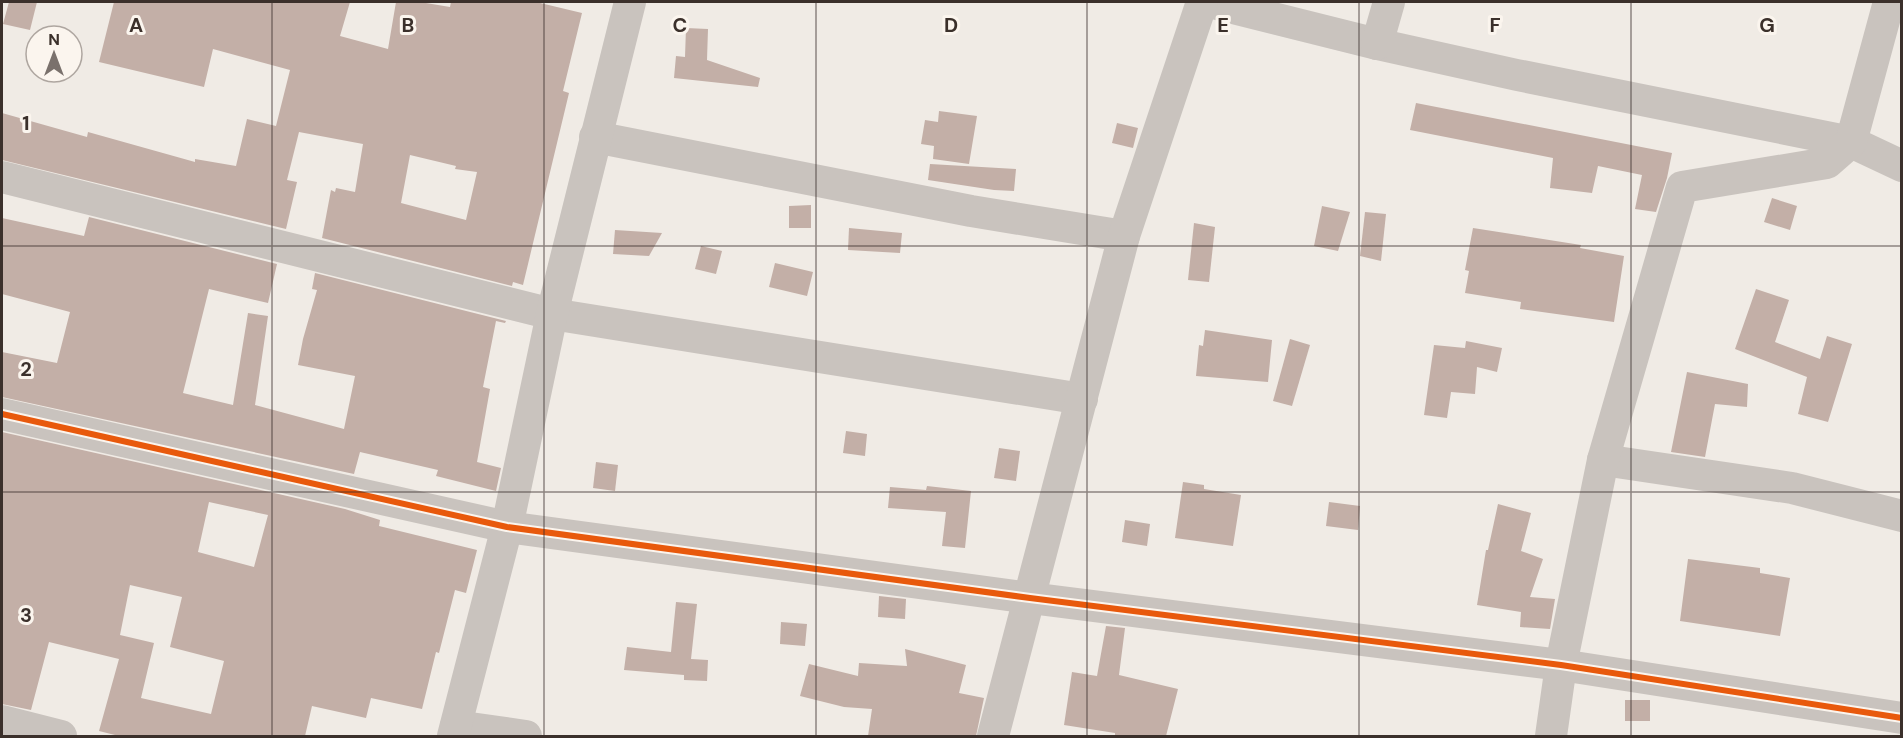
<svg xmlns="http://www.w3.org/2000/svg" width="1903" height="738" font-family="'DM Sans',sans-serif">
	<rect width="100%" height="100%" fill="#f0ebe5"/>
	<g fill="#c3afa7" fill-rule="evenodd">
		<path d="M9,2H37L30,30L3,24Z"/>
		<path d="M114,2H350L340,36L388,49L396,2H420L450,7L451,2H536L582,13L563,91L569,93L523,285L513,282L512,286L322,238L331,190L335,192L336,188L355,192L363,144L299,132L287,180L297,182L286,229L2,160V113L87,137L88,132L195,162V159L236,166L247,119L276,126L290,70L213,49L204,87L99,62ZM410,155L456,166L455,169L477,172L466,220L401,203Z"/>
		<path d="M686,28L708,29L707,60L760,78L758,87L674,78L676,56L685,57Z"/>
		<path d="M1416,103L1672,153L1667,178L1656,212L1635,209L1642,175L1598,166L1592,193L1550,188L1553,158L1410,130Z"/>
		<path d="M939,111L977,116L969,164L933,159L934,146L921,144L925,120L938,122Z"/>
		<path d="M1117,123L1138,128L1133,148L1112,143Z"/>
		<path d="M930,164L1016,169L1014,191L994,190L928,180Z"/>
		<path d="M1772,198L1797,206L1790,230L1764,222Z"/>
		<path d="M811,205V228H789V206Z"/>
		<path d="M1322,206L1350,212L1338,251L1314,246Z"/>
		<path d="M1365,212L1386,214L1381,261L1360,256Z"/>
		<path d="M89,217L277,264L268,303L209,289L183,393L233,405L248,313L268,316L255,405L344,429L355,376L298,365L303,339L317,290L312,289L315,273L506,321L505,323L496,321L483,387L490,389L477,462L501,468L496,491L436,476L438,470L360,452L354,474L2,397V352L57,363L70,312L2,294V218L84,236Z"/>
		<path d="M1194,223L1215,227L1209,282L1188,280Z"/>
		<path d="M849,228L902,233L900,253L848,250Z"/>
		<path d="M1473,228L1581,245L1580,248L1624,256L1614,322L1520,309L1521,302L1465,293L1469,271L1465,270Z"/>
		<path d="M615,230L662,233L649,256L613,254Z"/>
		<path d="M701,246L722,251L716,274L695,269Z"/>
		<path d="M775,263L813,272L807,296L769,287Z"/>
		<path d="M1756,289L1789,300L1775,342L1820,359L1827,336L1852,344L1828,422L1798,414L1807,377L1735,349Z"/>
		<path d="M1205,330L1272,340L1268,382L1196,376L1199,345L1203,346Z"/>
		<path d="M1290,339L1310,345L1292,406L1273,401Z"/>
		<path d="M1466,341L1502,348L1497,372L1477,367L1475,394L1451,392L1447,418L1424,415L1434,345L1465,348Z"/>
		<path d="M1687,372L1748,384L1747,407L1715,404L1705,457L1671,452Z"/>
		<path d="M846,431L867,434L865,456L843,453Z"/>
		<path d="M2,432L345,509L380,520L379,526L477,550L466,593L455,590L439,653L436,652L422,709L371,698L366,718L312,706L305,736H119L99,731L119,659L49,642L31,710L2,704ZM209,502L268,515L254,567L198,552ZM130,585L182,597L170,647L224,661L211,714L141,698L154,643L120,635Z"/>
		<path d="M999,448L1020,451L1016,481L994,478Z"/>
		<path d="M596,462L618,465L615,491L593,488Z"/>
		<path d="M1183,482L1204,485V489L1241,495L1233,546L1175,538Z"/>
		<path d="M927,486L971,491L965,548L942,546L946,512L888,508L890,487L926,490Z"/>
		<path d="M1329,502L1360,506L1358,530L1326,526Z"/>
		<path d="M1498,504L1531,513L1521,551L1543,559L1530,597L1555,599L1550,629L1520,627L1521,612L1477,605L1486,550H1488Z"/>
		<path d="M1125,520L1150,524L1147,546L1122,542Z"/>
		<path d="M1688,559L1760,568V573L1790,578L1780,636L1680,621Z"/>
		<path d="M879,596L906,599L905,619L878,617Z"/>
		<path d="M676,602L697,604L691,659L708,660L707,681L684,680V675L624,670L627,647L671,652Z"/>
		<path d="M781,622L807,624L805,646L780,644Z"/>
		<path d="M1106,626L1125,628L1119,675L1178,689L1166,736H1115V733L1064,725L1072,672L1097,676Z"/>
		<path d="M905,649L966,665L959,693L984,698L976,736H868L872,709L844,707L800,696L809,664L858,676L859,663L907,666Z"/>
		<rect x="1625" y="700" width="25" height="21"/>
	</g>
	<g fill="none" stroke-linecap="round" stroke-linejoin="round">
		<g stroke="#c9c3be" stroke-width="32">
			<path d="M1209,2L1377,44L1517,75L1851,142L1902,166"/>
			<path d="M1377,44L1389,2"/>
			<path d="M595,137L971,211L1124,236"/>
			<path d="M2,177L552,314L1082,399"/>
			<path d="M2,414L507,527L1030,598L1561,665L1902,718"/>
			<path d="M1603,460L1792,488L1902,516"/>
			<path d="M2,721L61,736"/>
			<path d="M456,726L526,736"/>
			<path d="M453,736L507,527L552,314L630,2"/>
			<path d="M993,736L1124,236L1202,2"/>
			<path d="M1551,736L1561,665L1603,460L1682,187L1827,163L1851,142L1889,2"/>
		</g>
		<g stroke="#fbf5ee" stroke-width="10">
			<path id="cycleway" d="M2,414L507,527L1030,598L1561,665L1902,718"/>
		</g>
		<use href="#cycleway" stroke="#e8590c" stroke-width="6"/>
	</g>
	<path fill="none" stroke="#3b302b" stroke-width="1.5" stroke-opacity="0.55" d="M272,2V736M544,2V736M816,2V736M1087,2V736M1359,2V736M1631,2V736M2,246H1902M2,492H1902"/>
	<g font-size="20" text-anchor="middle" font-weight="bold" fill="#3b302b" stroke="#fbf5ee" stroke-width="6" stroke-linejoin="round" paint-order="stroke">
		<text x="136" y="32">A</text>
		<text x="408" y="32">B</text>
		<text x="680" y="32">C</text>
		<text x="951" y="32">D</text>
		<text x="1223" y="32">E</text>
		<text x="1495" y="32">F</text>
		<text x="1767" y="32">G</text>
		<text x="26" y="130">1</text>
		<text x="26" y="376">2</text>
		<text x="26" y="622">3</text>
	</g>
	<rect width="1903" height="738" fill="none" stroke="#3b302b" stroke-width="6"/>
	<g transform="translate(54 54)"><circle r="28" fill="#fbf5ee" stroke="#aea6a0" stroke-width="1.5"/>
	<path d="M0-4.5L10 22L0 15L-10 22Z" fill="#7a716c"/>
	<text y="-9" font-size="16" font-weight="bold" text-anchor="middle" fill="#3b302b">N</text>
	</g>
</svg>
